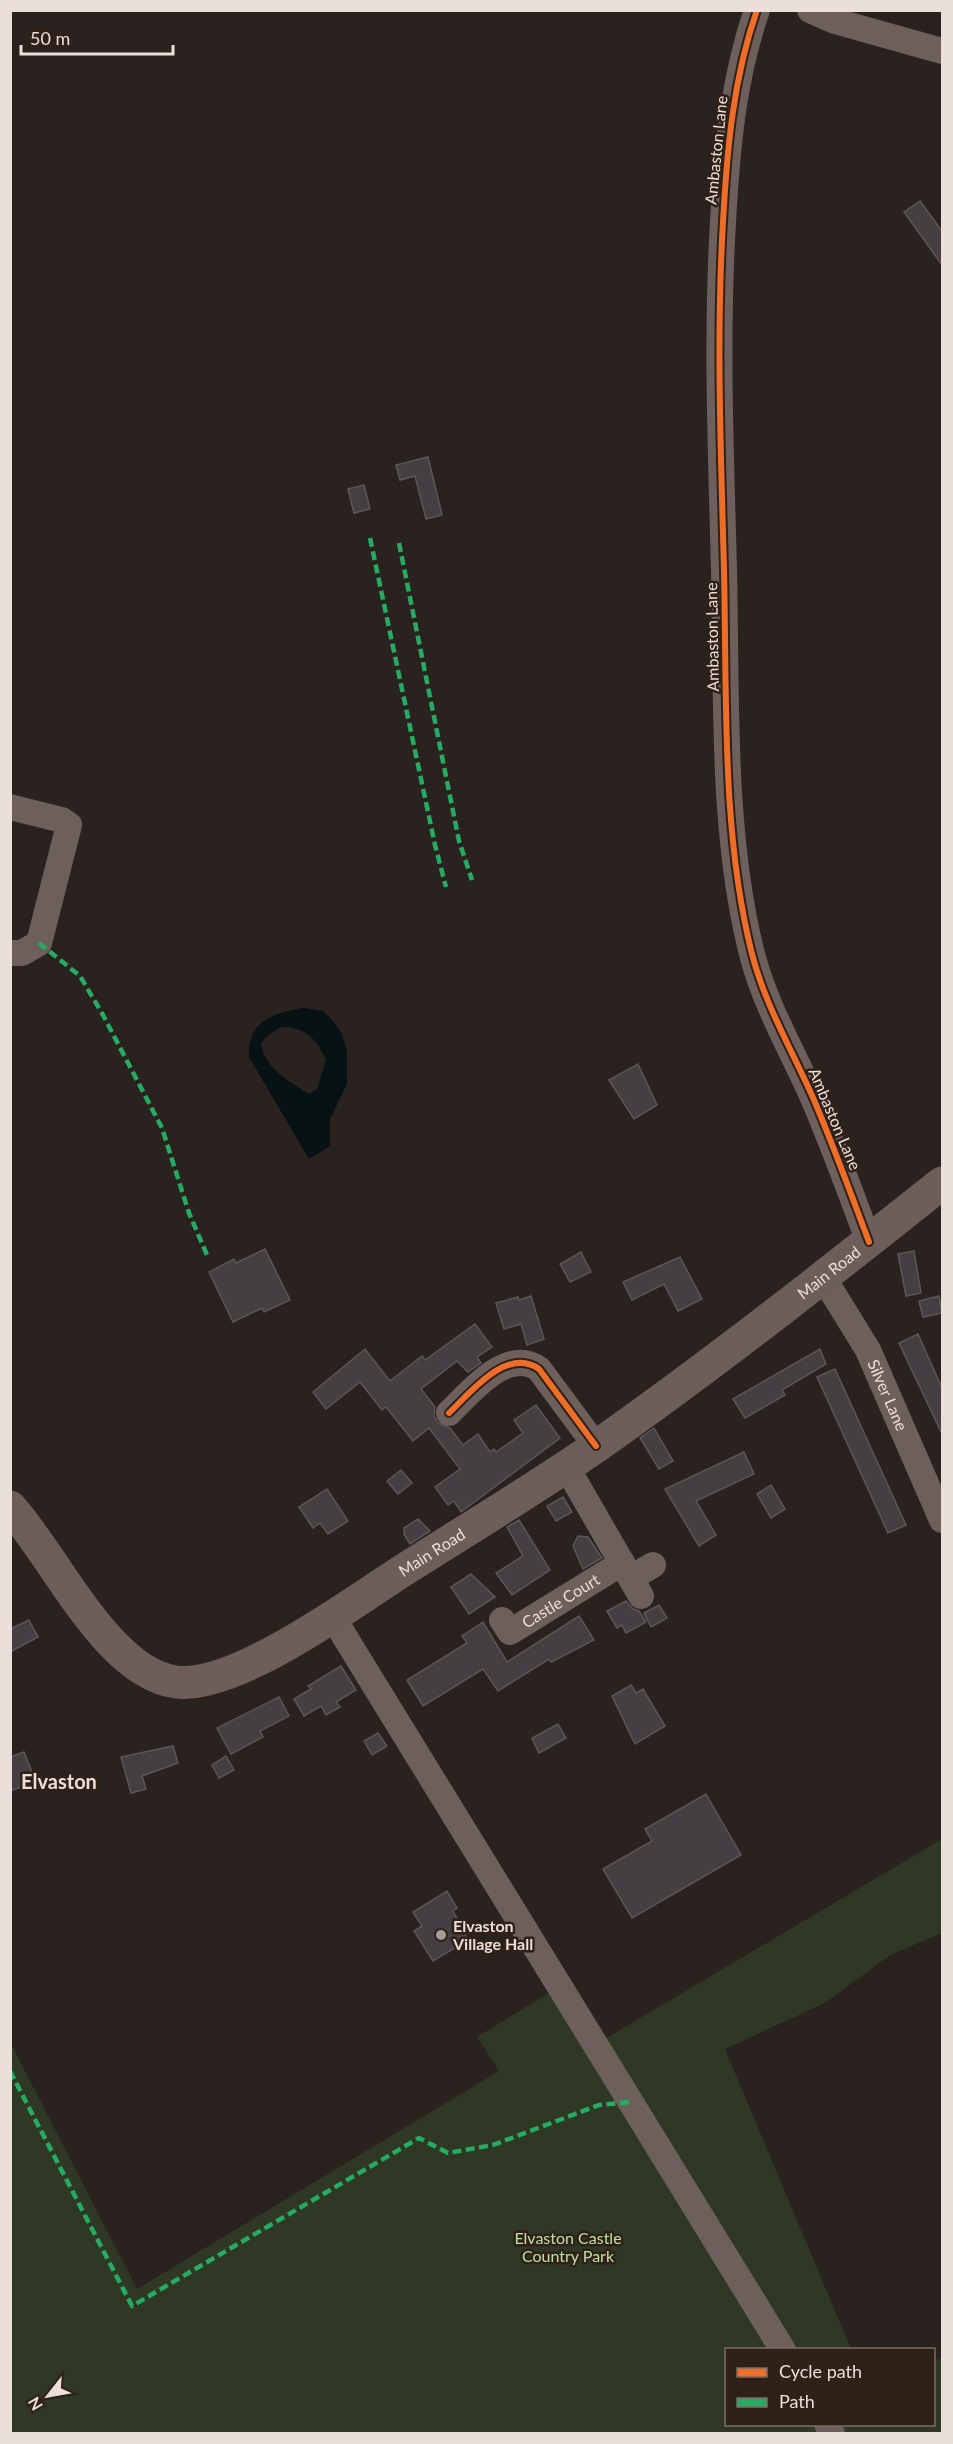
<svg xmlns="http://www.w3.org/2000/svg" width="953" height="2444" font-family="Lato,sans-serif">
	<rect width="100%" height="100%" fill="#2a221e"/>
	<path fill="#2e3825" d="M942,1839V1933L890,1955L825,2003L725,2049L851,2349L726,2350V2424H934V2361L942,2358V2433H11L10,2042L137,2289L499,2071L477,2037L554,1990L603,2040Z"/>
	<path fill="#061213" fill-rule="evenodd" d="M303,1008L323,1011L334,1022L342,1034L347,1052V1084L330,1119V1146L309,1159L249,1057C247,1022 272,1013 303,1008ZM281,1027C306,1027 316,1038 326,1060L317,1089L309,1094C290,1082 264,1068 261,1043L268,1035Z"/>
	<g fill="#453e42" stroke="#5b5657" stroke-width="1.5">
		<path d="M920,201L942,231V265L904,212Z"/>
		<path d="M428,457L442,515L426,519L415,476L400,480L396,465Z"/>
		<path d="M364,485L370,509L354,513L348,489Z"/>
		<path d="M638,1064L657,1105L634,1119L609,1080Z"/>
		<path d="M265,1249L290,1300L264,1312L262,1308L233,1322L209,1272L234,1259L236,1263Z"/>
		<path d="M914,1251L921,1293L906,1296L898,1254Z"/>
		<path d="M581,1252L591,1272L570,1282L560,1264Z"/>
		<path d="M680,1257L702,1299L678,1311L664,1284L632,1300L623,1282Z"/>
		<path d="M531,1296L544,1339L527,1345L521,1324L504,1329L496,1303L518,1297L519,1300Z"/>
		<path d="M939,1296L942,1313L923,1317L919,1301Z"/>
		<path d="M475,1324L492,1347L477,1357L481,1363L468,1372L457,1361L421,1389L435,1407L434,1416L438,1423L450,1428L463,1445L478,1434L490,1452L494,1449L496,1452L523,1433L514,1420L536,1405L560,1438L461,1512L454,1501L448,1505L435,1487L460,1469L429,1428L413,1441L386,1407L382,1410L360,1382L326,1409L313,1392L365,1349L390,1381L422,1356L425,1360Z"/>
		<path d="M918,1334L942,1388V1434L899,1343Z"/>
		<path d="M820,1349L826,1364L782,1390L785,1395L745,1418L733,1399Z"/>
		<path d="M835,1369L906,1525L888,1533L817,1377Z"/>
		<path d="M654,1428L673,1461L659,1469L640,1438Z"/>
		<path d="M744,1452L754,1474L696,1501L716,1535L699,1546L665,1489Z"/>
		<path d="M401,1470L412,1483L398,1494L387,1481Z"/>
		<path d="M771,1485L785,1509L771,1518L757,1494Z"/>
		<path d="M327,1489L348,1521L328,1534L320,1523L313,1528L299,1507Z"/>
		<path d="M563,1497L572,1512L556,1521L547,1506Z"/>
		<path d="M418,1519L430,1531L410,1544L404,1534V1528Z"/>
		<path d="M519,1520L550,1570L512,1595L496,1573L523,1556L507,1527Z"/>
		<path d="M578,1536L588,1537L602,1558L583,1569L573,1546Z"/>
		<path d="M471,1574L495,1597L469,1614L451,1587Z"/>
		<path d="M626,1601L633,1609L639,1611L646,1622L626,1633L622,1625L617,1628L607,1611Z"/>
		<path d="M659,1605L667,1618L651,1627L644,1613Z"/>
		<path d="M579,1616L594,1640L551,1662L549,1659L498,1691L483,1669L423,1706L407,1680L467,1643L462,1636L483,1622L507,1662Z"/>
		<path d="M29,1620L38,1637L10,1652V1629Z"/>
		<path d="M341,1666L356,1690L336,1702L340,1707L326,1715L321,1706L304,1716L294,1699L311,1689L308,1686Z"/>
		<path d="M631,1685L636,1693L643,1689L665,1726L635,1744L612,1696Z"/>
		<path d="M279,1697L289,1716L260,1731L263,1737L231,1754L217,1728Z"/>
		<path d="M558,1724L566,1738L539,1753L532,1738Z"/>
		<path d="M378,1733L387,1746L372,1755L364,1741Z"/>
		<path d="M173,1746L178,1763L142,1776L146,1789L131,1793L121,1757Z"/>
		<path d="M24,1752L36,1782L10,1791V1757Z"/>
		<path d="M226,1756L234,1770L219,1778L212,1765Z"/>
		<path d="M706,1794L741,1855L632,1918L603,1869L652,1841L645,1829Z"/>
		<path d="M447,1891L457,1908L453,1911L468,1940L433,1961L414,1931L422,1926L413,1912Z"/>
	</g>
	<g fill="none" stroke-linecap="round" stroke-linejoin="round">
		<g stroke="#6c5f5c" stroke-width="26">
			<path d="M757,10C733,79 727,150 723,222C716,338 721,454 724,570C727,696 721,831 752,954C765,1005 793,1052 814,1100C834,1147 851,1194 869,1242"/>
			<path d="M810,10L835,21L942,51"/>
			<path d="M10,807L62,820L69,825L39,943L22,953H10"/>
			<path id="s1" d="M823,1277L868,1350L942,1520"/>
			<path d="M449,1413C470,1393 507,1346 539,1369L596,1446"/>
			<path d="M566,1466L641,1596"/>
			<path d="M631,1578L653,1565"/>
			<path d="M332,1616L783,2350"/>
			<path id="s2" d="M502,1620L510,1632L622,1563"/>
			<path d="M827,2424L832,2434"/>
		</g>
		<path stroke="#6e5e5b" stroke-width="33" id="s3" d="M10,1507C55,1556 107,1673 176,1682C235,1689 348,1606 399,1573C465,1531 533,1490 597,1446C715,1363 829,1273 942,1183"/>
		<g stroke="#26ab63" stroke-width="4.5" stroke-dasharray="9 4.5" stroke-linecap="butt">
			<path d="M370,538L435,845L446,887"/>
			<path d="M399,543L459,841L472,880"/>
			<path d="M39,943L80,976L103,1015L162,1128L189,1213L207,1255"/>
			<path d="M10,2071L132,2306L419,2138L448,2153L493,2145L599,2105L630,2102"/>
		</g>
		<g stroke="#302118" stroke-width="10">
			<g id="cycleway">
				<path d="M757,10C733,79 727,150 723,222C716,338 721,454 724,570C727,696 721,831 752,954C765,1005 793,1052 814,1100C834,1147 851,1194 869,1242"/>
				<path d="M449,1413C470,1393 507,1346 539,1369L596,1446"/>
			</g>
		</g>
		<use href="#cycleway" stroke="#ee6e29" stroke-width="6"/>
	</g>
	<circle fill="#a79d98" stroke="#302118" stroke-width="2" cx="441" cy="1935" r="6"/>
	<g text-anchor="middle" stroke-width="5" stroke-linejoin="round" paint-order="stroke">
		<g font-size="16" fill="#eadfd9" stroke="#302118">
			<text transform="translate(716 150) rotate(-84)" y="6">Ambaston Lane</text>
			<text transform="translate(712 637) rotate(-91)" y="6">Ambaston Lane</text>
			<text transform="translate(835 1119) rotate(67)" y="6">Ambaston Lane</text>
			<text dy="6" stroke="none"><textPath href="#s3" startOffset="1023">Main Road</textPath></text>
			<text dy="6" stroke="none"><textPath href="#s1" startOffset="135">Silver Lane</textPath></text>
			<text dy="6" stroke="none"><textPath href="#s3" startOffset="537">Main Road</textPath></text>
			<text dy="6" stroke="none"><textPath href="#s2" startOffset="74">Castle Court</textPath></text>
		</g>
		<g font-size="16" font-weight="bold" fill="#eadfd9" stroke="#302118" text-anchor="start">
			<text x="453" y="1932">Elvaston<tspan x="453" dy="18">Village Hall</tspan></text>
		</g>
		<g font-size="16" fill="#bce0a2" stroke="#302118">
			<text x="568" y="2244">Elvaston Castle<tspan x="568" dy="18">Country Park</tspan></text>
		</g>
		<g font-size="20" font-weight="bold" fill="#eadfd9" stroke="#302118">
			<text x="59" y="1789">Elvaston</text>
		</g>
	</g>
	<rect width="953" height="2444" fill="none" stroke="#eadfd9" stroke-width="24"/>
	<rect x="725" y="2348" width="210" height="78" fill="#302118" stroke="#7a6d65" stroke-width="1.5"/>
	<rect x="737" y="2368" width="30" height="9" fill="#ee6e29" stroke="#7a6d65" stroke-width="1.5"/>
	<text x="779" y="2378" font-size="18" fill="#eadfd9">Cycle path</text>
	<rect x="737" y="2398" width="30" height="9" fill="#26ab63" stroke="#7a6d65" stroke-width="1.5"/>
	<text x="779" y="2408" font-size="18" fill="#eadfd9">Path</text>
	<g transform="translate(48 2396) rotate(239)" stroke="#302118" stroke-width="4.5" paint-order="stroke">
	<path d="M0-4.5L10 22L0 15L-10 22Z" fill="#eadfd9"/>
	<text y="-9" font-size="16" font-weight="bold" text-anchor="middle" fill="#eadfd9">N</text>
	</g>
	<path d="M21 45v9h152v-9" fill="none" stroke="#eadfd9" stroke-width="3"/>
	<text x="30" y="45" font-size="18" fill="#eadfd9" stroke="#302118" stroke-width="4.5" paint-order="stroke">50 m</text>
</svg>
